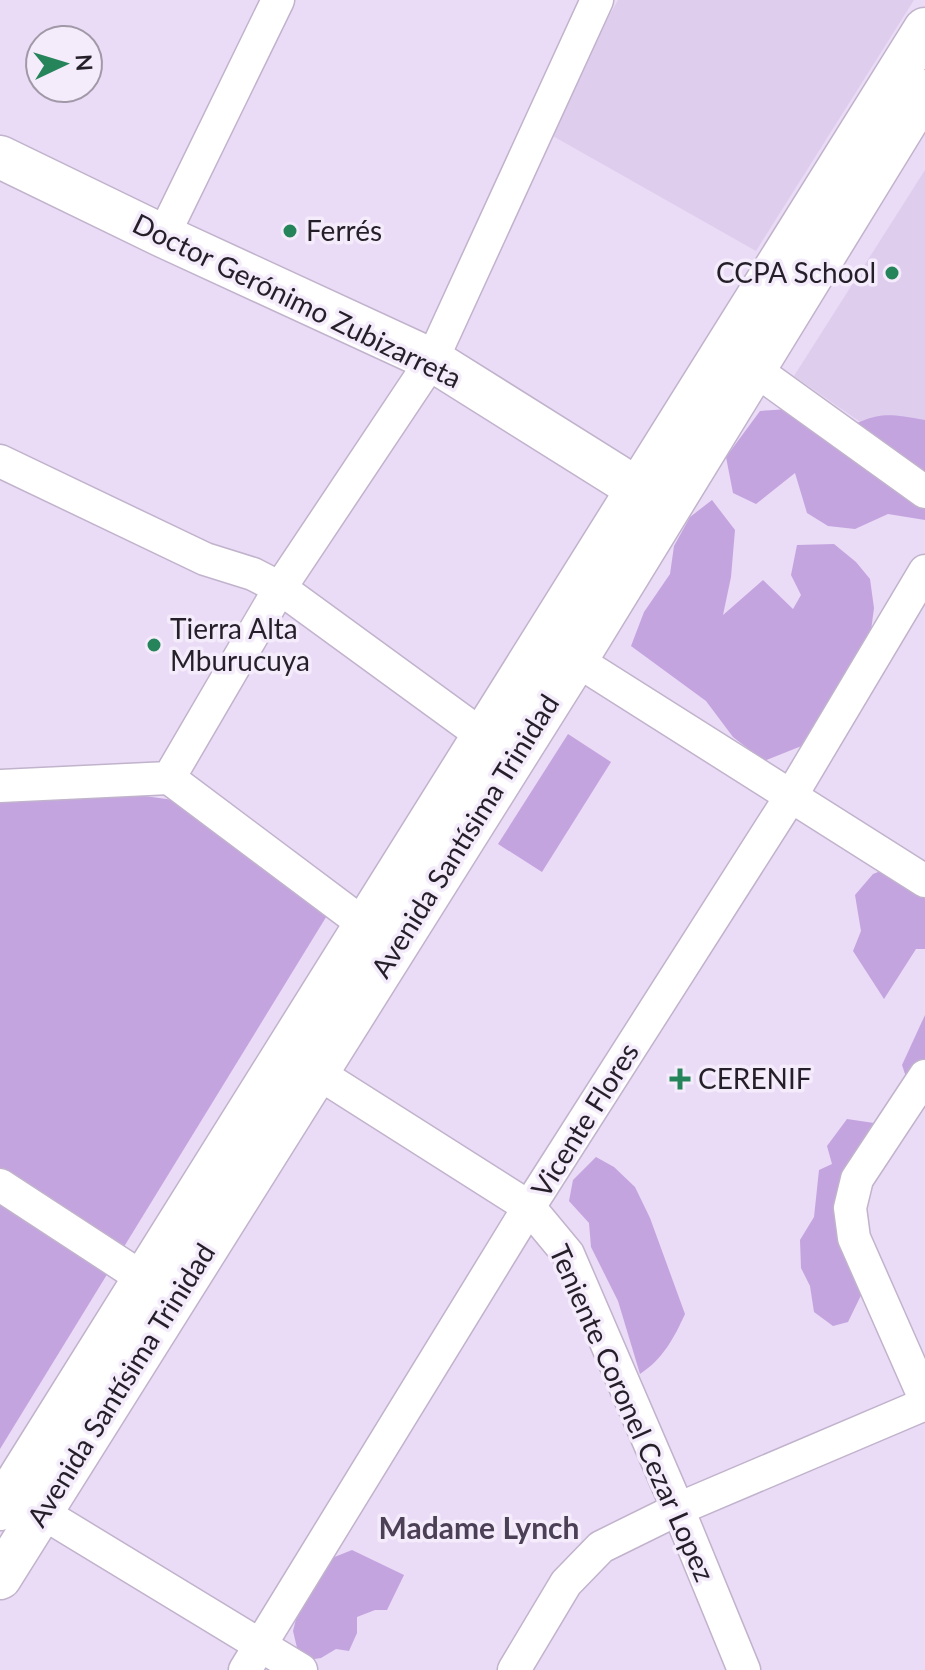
<svg xmlns="http://www.w3.org/2000/svg" width="925" height="1670" font-family="Lato,sans-serif">
	<rect width="100%" height="100%" fill="#eadbf6"/>
	<g fill="#dfcdee">
		<path d="M618,0H914L756,251L544,131Z"/>
		<path d="M925,170V467L794,376Z"/>
	</g>
	<g fill="#c4a4df">
		<path d="M789,409L832,436C874,414 878,411 925,420V520L888,514L855,529L828,526L807,513L795,473L756,504L733,493L726,457L760,411Z"/>
		<path d="M712,500L735,530L731,577L723,615L763,580L793,609L801,595L791,575L797,545L834,544L856,562L870,579L874,608L868,653L804,745L764,761L733,737L706,701L631,646L644,612L670,574L674,546L690,517Z"/>
		<path d="M568,734L611,762L542,872L498,844Z"/>
		<path d="M59,784L202,804L339,896L0,1449V787Z"/>
		<path d="M903,862L925,880V949H916L884,999L853,951L861,931L855,895L873,874Z"/>
		<path d="M925,1015V1091L907,1080L902,1065Z"/>
		<path d="M847,1119L874,1123L872,1173L865,1197L867,1283L848,1322L833,1326L814,1312L810,1286L801,1268L800,1240L814,1217L819,1170L832,1164L827,1146Z"/>
		<path d="M596,1157L614,1167L635,1187L650,1218L685,1314C674,1338 663,1359 640,1374L618,1301L591,1247L589,1223L569,1201L573,1180Z"/>
		<path d="M352,1550L404,1575L387,1610H375L357,1617V1633L349,1651L336,1649L321,1658L308,1660L298,1652L293,1631L299,1607L332,1558Z"/>
	</g>
	<g fill="none" stroke-linecap="round" stroke-linejoin="round">
		<g stroke="#c1b3cc" stroke-width="35">
			<g id="minor">
				<path d="M163,236L278,0"/>
				<path d="M754,369L925,492"/>
				<path d="M0,461L205,559L253,574L280,588L483,736"/>
				<path d="M576,660L925,881"/>
				<path d="M169,778L365,925"/>
				<path d="M0,786L169,778L280,588L432,360L597,0"/>
				<path d="M299,1061L529,1207L568,1254L678,1509L744,1670"/>
				<path d="M925,1076L857,1179L850,1208L854,1238L925,1399"/>
				<path d="M0,1185L144,1279"/>
				<path d="M23,1501L301,1670"/>
				<path d="M245,1670L529,1207L791,796L925,571"/>
				<path d="M514,1670L566,1583L601,1547L678,1509L925,1404"/>
			</g>
		</g>
		<g stroke="#c1b3cc" stroke-width="45">
			<g id="major">
				<path d="M0,157L163,236L432,360L660,503"/>
				<path d="M0,1509L925,29"/>
				<path d="M0,1578L576,660L925,91"/>
			</g>
		</g>
		<use href="#minor" stroke="#fff" stroke-width="32"/>
		<use href="#major" stroke="#fff" stroke-width="42"/>
	</g>
	<g fill="#26845b" stroke="#f4ebfb" stroke-width="3">
		<circle cx="290" cy="231" r="8"/>
		<circle cx="892" cy="273" r="8"/>
		<circle cx="154" cy="645" r="8"/>
		<path d="M676 1067h8v8h8v8h-8v8h-8v-8h-8v-8h8z"/>
	</g>
	<g text-anchor="middle" stroke-width="7" stroke-linejoin="round" paint-order="stroke">
		<g font-size="28" fill="#251f29" stroke="#f4ebfb" text-anchor="start">
			<text x="306" y="241">Ferrés</text>
			<text x="876" y="283" text-anchor="end">CCPA School</text>
			<text x="170" y="639">Tierra Alta<tspan x="170" dy="32">Mburucuya</tspan></text>
			<text x="698" y="1089">CERENIF</text>
		</g>
		<g font-size="28" fill="#251f29" stroke="#f4ebfb">
			<text transform="translate(297 301) rotate(26)" y="10">Doctor Gerónimo Zubizarreta</text>
			<text transform="translate(465 836) rotate(-58)" y="10">Avenida Santísima Trinidad</text>
			<text transform="translate(585 1120) rotate(-58)" y="10">Vicente Flores</text>
			<text transform="translate(121 1385) rotate(-58)" y="10">Avenida Santísima Trinidad</text>
			<text transform="translate(632 1413) rotate(66)" y="10">Teniente Coronel Cezar Lopez</text>
		</g>
		<g font-size="30" font-weight="bold" fill="#4c4056" stroke="#f4ebfb">
			<text x="479" y="1539">Madame Lynch</text>
		</g>
	</g>
	<g transform="translate(64 64) rotate(86)"><circle r="38" fill="#f4ebfb" stroke="#a199a7" stroke-width="2"/>
	<path d="M0-6L14 30L0 20L-14 30Z" fill="#26845b"/>
	<text y="-12" font-size="22" font-weight="bold" text-anchor="middle" fill="#251f29">N</text>
	</g>
</svg>
